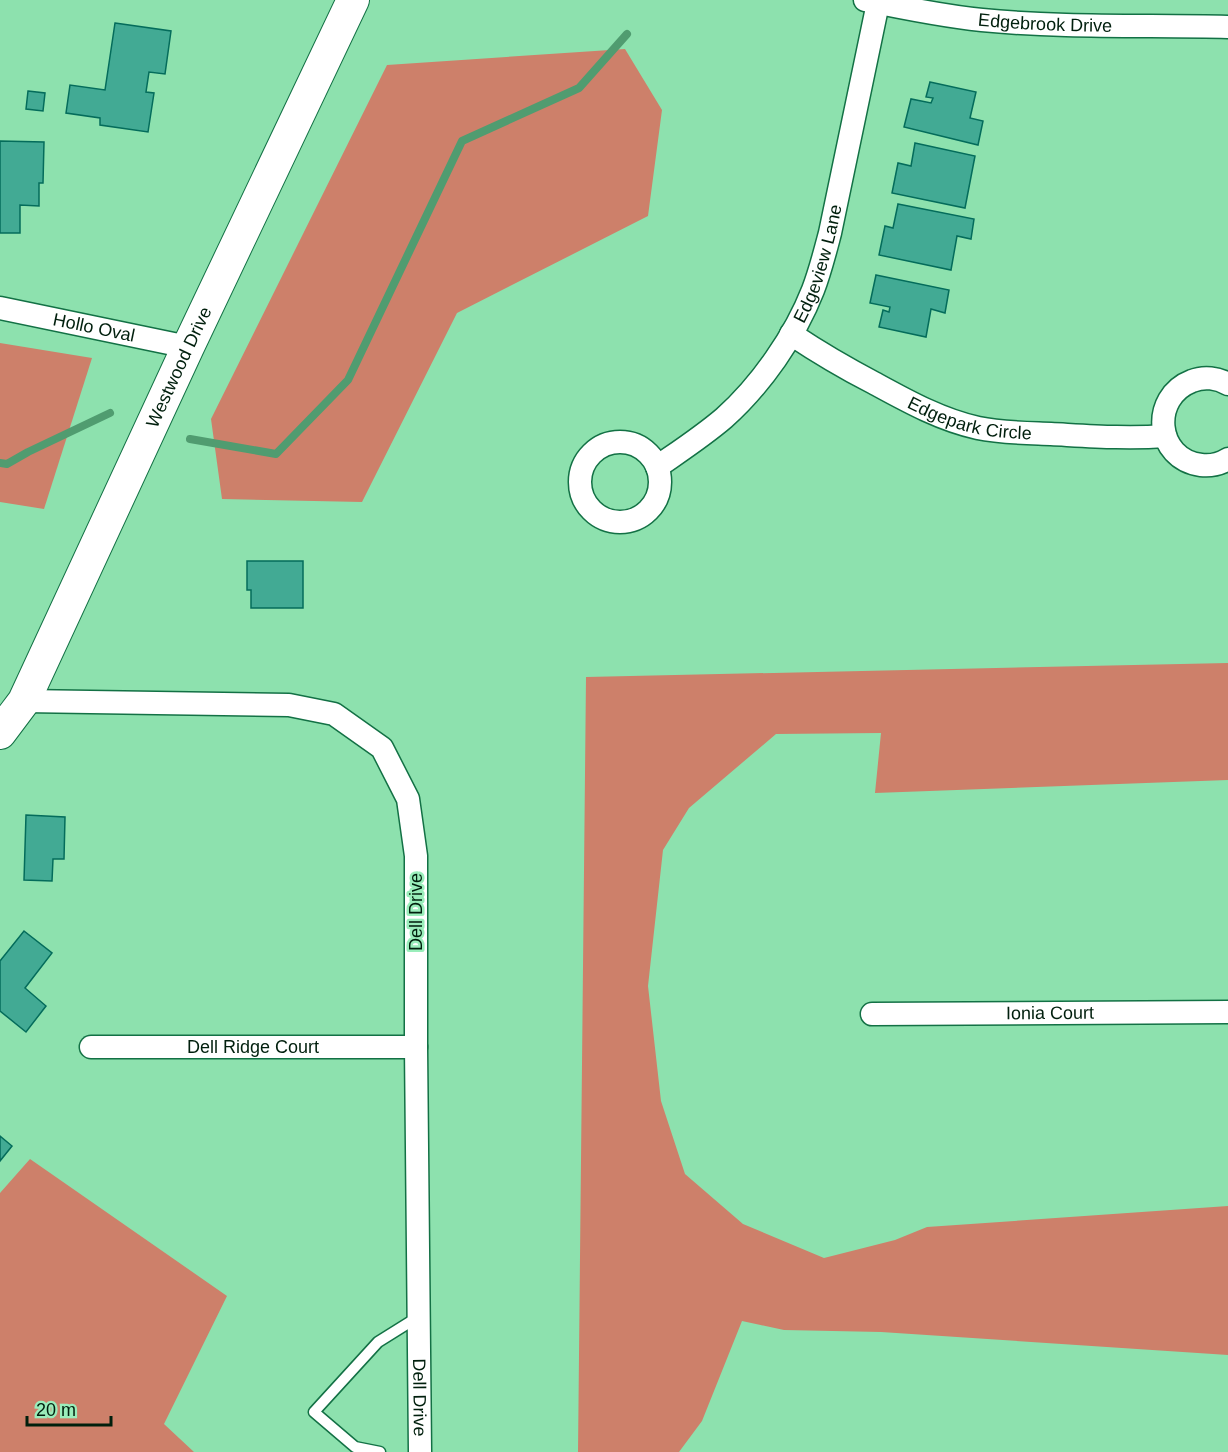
<svg xmlns="http://www.w3.org/2000/svg" width="1228" height="1452" font-family="Helvetica,sans-serif">
	<rect width="100%" height="100%" fill="#8de1ae"/>
	<g fill="#cd806a">
		<path d="M625,49L662,110L648,216L457,313L362,502L222,499L211,419L387,65Z"/>
		<path d="M0,343L92,358L44,509L0,502Z"/>
		<path d="M1228,663V780L875,793L881,733L776,734L689,808L663,850L648,986L661,1101L685,1174L743,1224L824,1258L895,1240L927,1227L1228,1206V1355L881,1332L784,1330L742,1321L702,1421L679,1452H578L586,677Z"/>
		<path d="M30,1159L227,1296L164,1424L194,1452H0V1193Z"/>
	</g>
	<g fill="none" stroke-linecap="round" stroke-linejoin="round">
		<g stroke="#509c70" stroke-width="8">
			<path d="M190,439L276,454L348,380L462,141L579,88L627,34"/>
			<path d="M0,463L7,464L28,452L110,413"/>
		</g>
	</g>
	<g fill="#42aa94" stroke="#046c5b" stroke-width="1.5">
		<path d="M115,23L171,31L165,74L149,72L146,92L154,93L148,132L100,125V118L66,113L70,85L105,90Z"/>
		<path d="M930,82L976,92L970,118L983,121L978,145L904,127L911,99L931,103L933,98L926,97Z"/>
		<path d="M28,91L45,93L43,111L26,109Z"/>
		<path d="M0,141L44,142L43,183H39V206L20,205V233H0Z"/>
		<path d="M915,143L975,156L965,208L892,193L898,163L911,166Z"/>
		<path d="M898,204L974,219L971,239L957,236L951,270L879,255L885,226L893,228Z"/>
		<path d="M876,275L949,290L945,313L931,309L926,337L879,327L883,310L889,312L890,307L870,303Z"/>
		<path d="M247,561H303V608H251V590H247Z"/>
		<path d="M26,815L65,817L64,859H53L52,881L24,880Z"/>
		<path d="M24,931L52,953L25,988L46,1006L26,1032L0,1011V961Z"/>
		<path d="M0,1136L12,1146L0,1161Z"/>
	</g>
	<g fill="none" stroke-linecap="round" stroke-linejoin="round">
		<g stroke="#137145" stroke-width="13">
			<path id="lane" d="M380,1452L355,1447L314,1412L378,1342L418,1317"/>
		</g>
		<g stroke="#137145" stroke-width="25">
			<g id="street">
				<path id="s1" d="M865,0C903,8 943,16 982,20C1063,28 1146,25 1228,27"/>
				<path id="s2" d="M0,308L188,347"/>
				<path id="s3" d="M791,334C818,352 845,368 874,383C907,401 941,420 978,428C1002,433 1027,433 1051,434C1089,436 1127,439 1165,436"/>
				<path d="M1228,384C1218,378 1204,376 1192,381C1150,397 1155,459 1201,465C1210,466 1220,464 1228,459"/>
				<circle cx="620" cy="482" r="40"/>
				<path id="s4" d="M657,467C680,451 703,436 724,418C761,385 795,336 813,290C820,272 825,252 830,233L878,3"/>
				<path id="s5" d="M24,701L289,705L334,714L382,748L408,799L416,856V1047L420,1452"/>
				<path id="s6" d="M872,1014L1228,1012"/>
				<path id="s7" d="M91,1047H416"/>
			</g>
		</g>
		<g stroke="#137145" stroke-width="34">
			<g id="secondary">
				<path id="s8" d="M0,733L24,701L188,347L353,0"/>
			</g>
		</g>
		<use href="#lane" stroke="#fff" stroke-width="10"/>
		<use href="#street" stroke="#fff" stroke-width="22"/>
		<use href="#secondary" stroke="#fff" stroke-width="32"/>
	</g>
	<g text-anchor="middle" stroke-width="5" stroke-linejoin="round" paint-order="stroke">
		<g font-size="18" fill="#001f0d" stroke="#9aeebb">
			<text dy="6" stroke="none"><textPath href="#s1" startOffset="182">Edgebrook Drive</textPath></text>
			<text dy="6" stroke="none"><textPath href="#s4" startOffset="267">Edgeview Lane</textPath></text>
			<text dy="6" stroke="none"><textPath href="#s2" startOffset="96">Hollo Oval</textPath></text>
			<text dy="6" stroke="none"><textPath href="#s8" startOffset="408">Westwood Drive</textPath></text>
			<text dy="6" stroke="none"><textPath href="#s3" startOffset="200">Edgepark Circle</textPath></text>
			<text transform="translate(416 912) rotate(-90)" y="6">Dell Drive</text>
			<text dy="6" stroke="none"><textPath href="#s6" startOffset="178">Ionia Court</textPath></text>
			<text dy="6" stroke="none"><textPath href="#s7" startOffset="162">Dell Ridge Court</textPath></text>
			<text dy="6" stroke="none"><textPath href="#s5" startOffset="1026">Dell Drive</textPath></text>
		</g>
	</g>
	<path d="M27 1416v9h84v-9" fill="none" stroke="#001f0d" stroke-width="3"/>
	<text x="36" y="1416" font-size="18" fill="#001f0d" stroke="#9aeebb" stroke-width="4.5" paint-order="stroke">20 m</text>
</svg>
